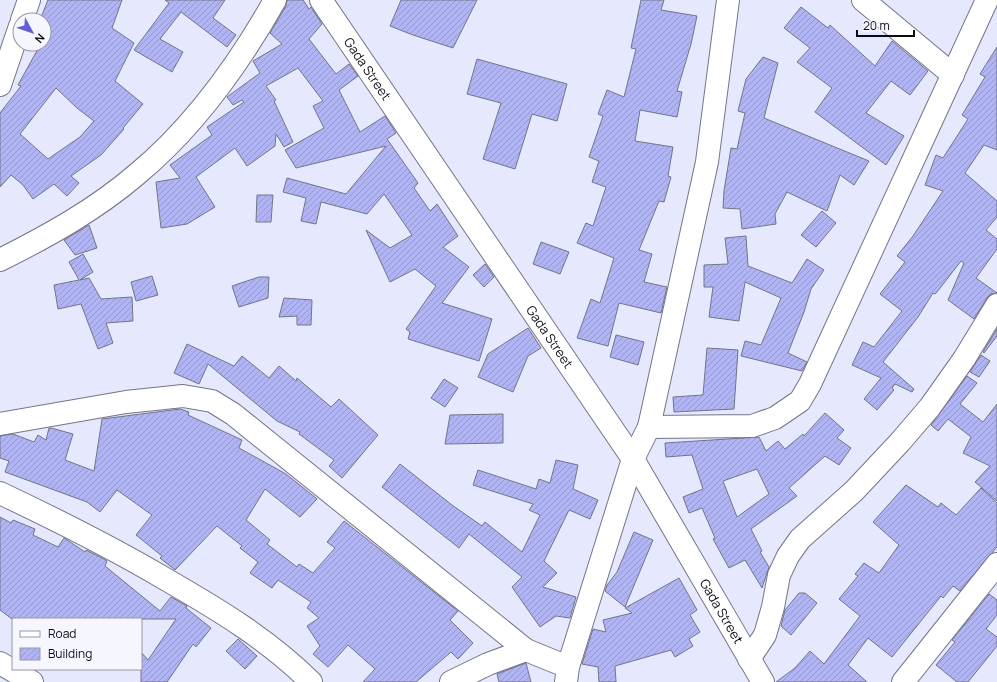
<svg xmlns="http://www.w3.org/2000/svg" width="997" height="682" font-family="Manrope,sans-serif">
	<defs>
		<pattern id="building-hatch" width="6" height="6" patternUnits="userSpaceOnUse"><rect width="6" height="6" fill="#b1b4f3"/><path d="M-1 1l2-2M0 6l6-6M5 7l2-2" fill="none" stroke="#9799cf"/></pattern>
	</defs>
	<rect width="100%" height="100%" fill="#e6e8fe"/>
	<g fill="url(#building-hatch)" stroke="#737488" fill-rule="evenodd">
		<path d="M48,0H122L112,28L134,43L115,81L143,104L123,128L124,129L101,155L71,176L79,183L67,196L54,184L33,199L23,185L11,175L0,187V113L21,86L18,85L39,47L32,44H44V20H40ZM56,88L77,108L94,121L80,137L48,159L20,134Z"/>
		<path d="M165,0H225L213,18L236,35L227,47L181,12L160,39L183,52L172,72L134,50L169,3Z"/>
		<path d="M287,0H303L309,9L311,7L322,24L309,39L336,74L349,64L358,76L339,90L360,132L385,116L396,133L387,139L418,183L414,188L430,211L437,204L458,236L443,247L469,267L442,303L492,319L479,361L408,339L410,332L406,329L436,286L415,269L390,282L366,230L390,248L412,235L384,194L367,214L321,202L316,224L301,221L306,198L283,192L287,178L346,194L386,146L296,168L285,150L324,128L313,106L323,101L298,68L266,86L276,100L274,101L293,142L284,147L276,134L275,146L247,166L235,148L196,177L215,207L187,224L161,228L156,182L180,178L170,165L212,135L207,127L244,102L242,100L233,105L227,97L260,73L253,61L282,44L270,33L286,6Z"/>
		<path d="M401,0H477L453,48L413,35L390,26Z"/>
		<path d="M641,0H664L661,10L697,16L691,44L677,91L682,92L677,117L640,110L635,141L673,147L668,176L671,177L664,202L659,201L639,250L652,254L644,282L667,287L661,313L619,303L608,346L577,338L591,299L600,303L614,258L577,243L586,223L593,226L606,187L592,182L599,161L589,157L603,116L598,114L607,90L624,97L636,49L631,48Z"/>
		<path d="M801,7L828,28L830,25L875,66L892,41L928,71L910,95L891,81L866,113L904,136L886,165L815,112L832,88L797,62L810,48L784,28Z"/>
		<path d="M997,47V150L984,145L965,173L997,201V217L986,230L997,239V249L976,278L997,293L991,294L987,298L974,319L948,300L964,263L961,261L937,292L935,294L933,293L918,317L883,362L914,389L912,392L895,384L892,388L894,390L877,410L864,399L881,378L852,365L863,342L874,347L902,311L880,294L905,262L897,256L913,236L943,191L925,185L936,155L943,158L968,119L962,115L985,77L980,74Z"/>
		<path d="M763,57L778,63L764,118L869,161L854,185L840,175L827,211L787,192L775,214L776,224L742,229L740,209L723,208L724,191L731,148L737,149L745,113L738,111L746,79Z"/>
		<path d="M477,59L567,84L557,121L532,114L515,169L483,159L501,103L467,94Z"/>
		<path d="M257,195H273L271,222H256Z"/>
		<path d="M822,211L836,223L816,247L801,235Z"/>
		<path d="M89,225L97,248L75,255L64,240Z"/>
		<path d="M746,236L748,266L792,283L807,259L824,270L811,289L804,312L788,353L807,362L802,371L741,356L745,341L761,345L781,298L745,282L739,321L709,317L713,287H704V265L728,264L725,238Z"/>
		<path d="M541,242L569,252L560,274L533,264Z"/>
		<path d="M83,254L93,272L80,280L89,278L101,299L132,297L133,321L106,323L113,343L98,349L81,304L58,309L54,285L79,280L69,262Z"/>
		<path d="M485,264L494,277L484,287L473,275Z"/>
		<path d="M152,276L158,295L136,301L131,282Z"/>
		<path d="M259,277H269L268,298L239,307L232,286Z"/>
		<path d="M284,298L312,300L311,325H297V316L279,317Z"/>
		<path d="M528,328L541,348L528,356L513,392L478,377L488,354Z"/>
		<path d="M997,329V336L984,353L983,352Z"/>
		<path d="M616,335L644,342L638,365L610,357Z"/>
		<path d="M187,344L234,366L242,356L269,378L279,366L296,381L297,378L331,407L339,399L378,435L342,478L329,466L334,460L299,434L300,432L277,421L208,364L199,384L174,373Z"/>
		<path d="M707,348L738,350L734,409L674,412L673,397L703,395Z"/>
		<path d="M981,355L990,361L979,377L970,372Z"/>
		<path d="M967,376L977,383L960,404L983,422L997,404V501L975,482L990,466L963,453L971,437L948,419L938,431L931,425Z"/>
		<path d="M444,379L458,388L445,407L431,398Z"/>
		<path d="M180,409L189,412L188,415L242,440L239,448L286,474L317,499L300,517L265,489L246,520L270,540L267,544L297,567L299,564L313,573L335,548L327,542L344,521L458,611L450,620L473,643L458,659L451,652L416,682H363L375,669L348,645L328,667L313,654L320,646L307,626L319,618L307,608L311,602L278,580L272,588L250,573L258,562L240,548L242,546L217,526L175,570L160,558L162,556L136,535L152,515L117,490L100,512L87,502L5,472L9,461L0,458V436L13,434L34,442L38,435L46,440L49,428H51L73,434L65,460L94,471L102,419Z"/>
		<path d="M825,413L844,430L837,438L851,448L839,465L825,456L789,488L797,496L751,529L762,551L760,552L769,567L762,588L745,560L729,568L713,539L715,538L702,508L689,513L683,497L703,489L692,455L666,457L665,443L759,437L766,451L778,441L785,449L803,434L804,436ZM757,469L769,494L737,517L723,481Z"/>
		<path d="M503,414V443L445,444L450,415Z"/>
		<path d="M556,460L578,465L573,489L598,500L590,519L569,510L544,561L557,573L543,587L576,597L570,618L556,616L540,627L512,587L522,577L469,534L459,548L382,487L400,464L452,505L482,526L485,522L522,552L540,515L529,510L533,504L473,485L478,470L536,489L539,479L550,483Z"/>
		<path d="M906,485L938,507L941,503L956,515L981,488L997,503V547L960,591L953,586L943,598L941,596L892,657L868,638L848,665L867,682H776L795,668L810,651L824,664L860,616L839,599L858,576L855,574L864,563L879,573L899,545L873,522Z"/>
		<path d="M0,517L11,523L13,520L35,529L33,535L58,547L64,538L85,552L86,550L100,557L107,561L105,566L160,611L171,597L187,606L186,608L211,628L196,647L193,644L167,682H141V652L148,660L176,619H12L0,610Z"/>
		<path d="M634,532L653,540L625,607L605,591L607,585L617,572Z"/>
		<path d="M679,578L697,610L690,615L700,632L689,639L693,646L675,657L671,650L615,666L616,682H599L598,667L582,664L593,629L606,632L603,620L632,613L625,608Z"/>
		<path d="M799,593H805L817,603L791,635L781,626L785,610Z"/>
		<path d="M989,594L997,600V615L986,629L997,637V646L968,682H957L936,665L955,642L952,640Z"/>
		<path d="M238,639L257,656L245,669L226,651Z"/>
		<path d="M526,663L531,682H499L497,674Z"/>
	</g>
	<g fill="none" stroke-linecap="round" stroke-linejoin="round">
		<g stroke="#737588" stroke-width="24">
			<g id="minor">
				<path id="s1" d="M321,0L633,459L763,682"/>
				<path d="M863,0L953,75"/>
				<path d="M22,20L29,0"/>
				<path d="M0,85L20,26"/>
				<path d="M0,260C48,236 95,210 136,175C193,128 239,64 275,0"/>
				<path d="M0,424L126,402L183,396L212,401L233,414L526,650L568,667"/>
				<path d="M649,427L752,426L775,418L800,401L810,384L987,0"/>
				<path d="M0,493C57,520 113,548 167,580C219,610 269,640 311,682"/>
				<path d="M749,659L765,635L773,607L779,575L788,556L800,539L854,491L900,442L930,407L964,359L997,305"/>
				<path d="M0,663L32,682"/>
				<path d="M451,682L488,664L526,650"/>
				<path d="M566,682L568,667L633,459L649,427L707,162L728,0"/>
				<path d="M903,682L997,564"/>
			</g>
		</g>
		<use href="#minor" stroke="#fff" stroke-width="22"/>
	</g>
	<g text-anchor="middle" stroke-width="4" stroke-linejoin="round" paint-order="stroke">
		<g font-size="13" fill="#0a0b12" stroke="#f5f6ff">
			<text dy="5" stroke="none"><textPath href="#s1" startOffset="83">Gada Street</textPath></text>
			<text dy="5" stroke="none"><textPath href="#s1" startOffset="407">Gada Street</textPath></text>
			<text dy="5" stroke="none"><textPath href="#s1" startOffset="731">Gada Street</textPath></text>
		</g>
	</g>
	<rect x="12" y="618" width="130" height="52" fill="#f5f6ff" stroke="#9798a0"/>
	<rect x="20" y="631" width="20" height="6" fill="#ffffff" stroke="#9798a0"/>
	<text x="48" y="638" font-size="12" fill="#0a0b12">Road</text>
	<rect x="20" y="648" width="20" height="12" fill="url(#building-hatch)" stroke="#9798a0"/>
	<text x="48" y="658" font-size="12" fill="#0a0b12">Building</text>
	<g transform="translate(32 32) rotate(130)"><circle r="19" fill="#f5f6ff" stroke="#9798a0"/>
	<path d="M0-3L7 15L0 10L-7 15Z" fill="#655dd6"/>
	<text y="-6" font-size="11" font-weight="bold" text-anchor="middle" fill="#0a0b12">N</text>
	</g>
	<path d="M857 30v6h57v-6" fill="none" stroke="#0a0b12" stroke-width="2"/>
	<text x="863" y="30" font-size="12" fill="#0a0b12" stroke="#f5f6ff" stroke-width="3" paint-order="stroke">20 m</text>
</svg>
